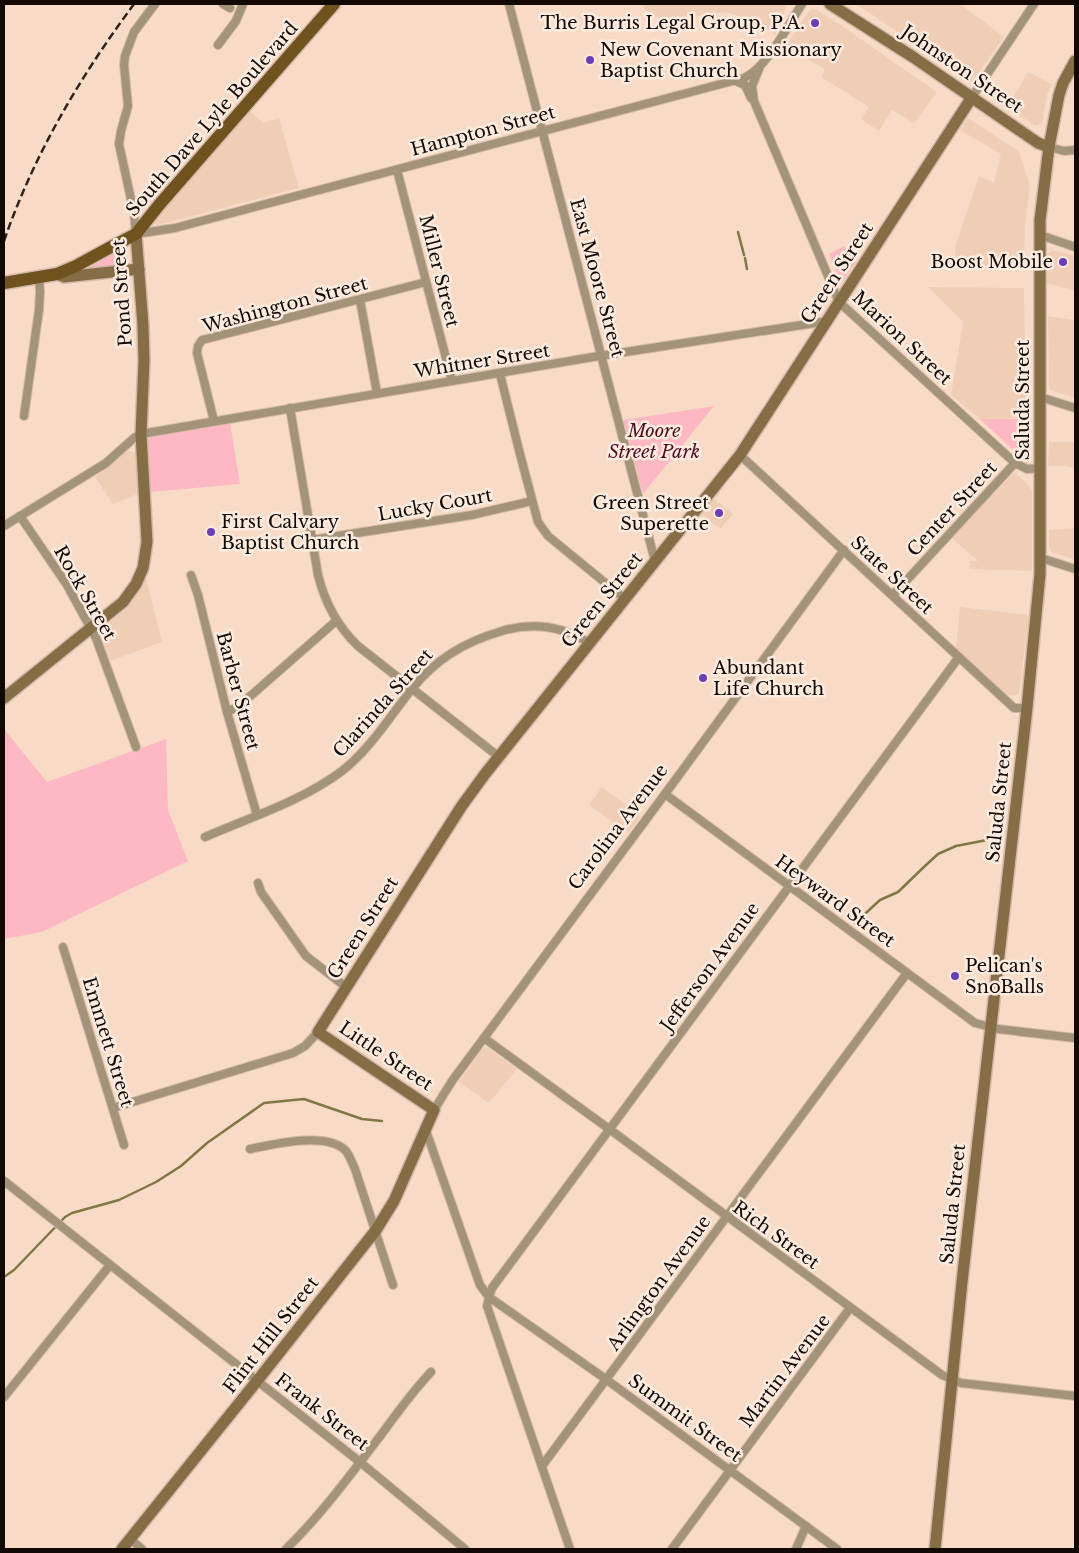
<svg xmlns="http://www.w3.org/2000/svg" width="1079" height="1553" font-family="'Libre Baskerville',serif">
	<rect width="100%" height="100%" fill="#f8dbc7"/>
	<g fill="#f0ceb6">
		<path d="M643,4H787L775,35L760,23L726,12L664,20L645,10Z"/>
		<path d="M856,4H960L1004,37L972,82Z"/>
		<path d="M812,9L817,10L845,28L937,92L914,123L892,110L879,131L861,119L869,107L821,77L825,69L785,47L809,11Z"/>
		<path d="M1028,72L1052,84L1047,95L1042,123L1035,126L1007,107Z"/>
		<path d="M250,111L263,123L279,118L299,188L158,225L154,224V221Z"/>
		<path d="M968,118L1019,152L1030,185L1025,225L1024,267L956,266L955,247L979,176L994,183L1001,154L960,130Z"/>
		<path d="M1053,250L1075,256V291L1047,283L1048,254Z"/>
		<path d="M928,287L1024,288L1026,418L980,419L951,395L963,322Z"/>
		<path d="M1048,316L1075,320V398L1051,390L1049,388Z"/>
		<path d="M1049,442H1075V468L1065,466H1048Z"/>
		<path d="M128,451L135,453L138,494L113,504L95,477Z"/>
		<path d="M1014,472L1028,484L1032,491V571L969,569L970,561H978L952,538Z"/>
		<path d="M712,497L733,514L720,529L699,513Z"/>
		<path d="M1075,528V560L1052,552L1049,547V530Z"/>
		<path d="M146,578L162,642L110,661L99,636L100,630L124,611L135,598Z"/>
		<path d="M960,607L1029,615L1019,693L1014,696L1005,694L956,648Z"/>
		<path d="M602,787L641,816L628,833L589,805Z"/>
		<path d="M486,1047L517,1069L489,1103L459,1082L482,1049Z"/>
	</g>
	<g fill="#fdb8c3">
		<path d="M844,246L856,262L841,284L829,254Z"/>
		<path d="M125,248L128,267L85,270L111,254Z"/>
		<path d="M714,406L643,494L623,420Z"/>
		<path d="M980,419H1025L1026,439L1014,451Z"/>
		<path d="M230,423L240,484L150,492L147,444L149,437Z"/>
		<path d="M4,729L47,782L166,739L168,810L188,861L42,932L4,939Z"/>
	</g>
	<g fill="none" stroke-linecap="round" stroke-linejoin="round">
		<g stroke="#7f7844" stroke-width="2.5">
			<path d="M738,232L744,255"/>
			<path d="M745,258L747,269"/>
			<path d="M855,923L880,900L898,892L926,865L938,854L956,846L987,840"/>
			<path d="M4,1277L14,1270L65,1217L72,1213L119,1200L156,1182L181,1166L207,1143L264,1103L304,1099L362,1119L382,1121"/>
		</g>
		<g stroke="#d3b9a8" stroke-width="10">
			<g id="street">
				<path d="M155,4L134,32L125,56L124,65L128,106L121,131L119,144L134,213L136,234L175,228L744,78C767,68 788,25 802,4"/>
				<path d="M223,4L230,8"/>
				<path d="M509,4L655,561"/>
				<path d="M218,45L236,21L243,4"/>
				<path d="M759,69L752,86L754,101L839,302L1015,463"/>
				<path d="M736,81L745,85L751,98"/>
				<path d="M972,97L1034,4"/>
				<path d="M1049,147L1064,151L1075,150"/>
				<path d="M397,170L452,381"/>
				<path d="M1040,235L1075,247"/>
				<path d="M360,300L377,393"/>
				<path d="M500,374L520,454L538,522L548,536L625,599"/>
				<path d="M1040,397L1075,408"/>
				<path d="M290,408L318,575C325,603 337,626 358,646L499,757"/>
				<path d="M24,416L39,310L40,291L39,278"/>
				<path d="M214,421L197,353L198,346L202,340L426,282"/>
				<path d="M740,455L1014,708H1027"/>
				<path d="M20,516L67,585L96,638L136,747"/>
				<path d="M4,526L106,463L134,438L141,434L593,357L828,321"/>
				<path d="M312,540L472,515L532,501"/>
				<path d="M1041,558L1075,569"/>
				<path d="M191,575L198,595L227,712L257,815"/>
				<path d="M893,595L1015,463L1027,469L1041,468"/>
				<path d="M227,712L239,706L336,621"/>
				<path d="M665,794L975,1023L998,1029L1075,1038"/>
				<path d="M205,837C251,817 302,801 342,771C370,749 389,718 411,690C436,659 464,642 502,631C533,622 562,626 589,643"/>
				<path d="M258,883L261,892L306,956L346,987"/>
				<path d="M63,947L124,1145"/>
				<path d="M484,1038L616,1134L942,1375L961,1383L1075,1396"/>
				<path d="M113,1108L293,1053L305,1046L318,1032"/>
				<path d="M434,1110L452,1081L665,794L844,550"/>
				<path d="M425,1128L480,1285L489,1297L487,1306L570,1549"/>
				<path d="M250,1149C274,1144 327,1131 346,1151C350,1156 352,1163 355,1169L393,1285"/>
				<path d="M4,1181L360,1462L465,1549"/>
				<path d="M4,1397L110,1265"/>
				<path d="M542,1466L907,973"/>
				<path d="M130,1539L142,1549"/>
				<path d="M286,1549C321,1515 351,1474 381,1435C397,1413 412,1392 431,1372"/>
				<path d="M672,1549L850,1308"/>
				<path d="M796,1549L806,1526"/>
				<path d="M837,1549L607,1380L489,1297L492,1288L959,657"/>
			</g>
		</g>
		<g stroke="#d3b9a8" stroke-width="14">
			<g id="secondary">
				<path d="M830,4L913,57L1038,143L1049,147"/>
				<path d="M57,274L64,277L139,269"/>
				<path d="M4,698L123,602L136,584L143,568L147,542L141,434L144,361L143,325L136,234"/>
				<path d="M122,1549L257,1381L376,1230L394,1201L434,1110L318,1032L461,807L485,774L740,455L972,97"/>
				<path d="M935,1549L962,1282L1027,708L1040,574V220L1049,147L1059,95L1063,83L1075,61"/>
			</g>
		</g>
		<g stroke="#d3b9a8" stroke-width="15">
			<path id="primary" d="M4,283L57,274L76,266L109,248L136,234L159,205L334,4"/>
		</g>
		<use href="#street" stroke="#a39379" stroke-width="8"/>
		<use href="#secondary" stroke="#856d46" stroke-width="11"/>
		<use href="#primary" stroke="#6f521e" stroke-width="12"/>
		<path stroke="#2e231c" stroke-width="2.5" stroke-dasharray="8 4" stroke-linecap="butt" d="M4,241C34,154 80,77 134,4"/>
	</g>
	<g fill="#6c3db5" stroke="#fcebdf" stroke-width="2">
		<circle cx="815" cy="23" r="5"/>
		<circle cx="590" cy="60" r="5"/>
		<circle cx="1063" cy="262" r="5"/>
		<circle cx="719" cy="513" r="5"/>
		<circle cx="211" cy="532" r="5"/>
		<circle cx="703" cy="678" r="5"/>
		<circle cx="955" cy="976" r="5"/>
	</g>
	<g text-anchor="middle" stroke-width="5" stroke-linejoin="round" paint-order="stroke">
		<g font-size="18" fill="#120904" stroke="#fcebdf" text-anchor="start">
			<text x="805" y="29" text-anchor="end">The Burris Legal Group, P.A.</text>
			<text x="600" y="56">New Covenant Missionary<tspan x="600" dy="21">Baptist Church</tspan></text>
			<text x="1053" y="268" text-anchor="end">Boost Mobile</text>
			<text x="709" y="509" text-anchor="end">Green Street<tspan x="709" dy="21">Superette</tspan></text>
			<text x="221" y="528">First Calvary<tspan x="221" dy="21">Baptist Church</tspan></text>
			<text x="713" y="674">Abundant<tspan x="713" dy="21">Life Church</tspan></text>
			<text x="965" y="972">Pelican's<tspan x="965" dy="21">SnoBalls</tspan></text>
		</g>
		<g font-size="18" fill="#120904" stroke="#fcebdf">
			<text transform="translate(962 69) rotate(34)" y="6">Johnston Street</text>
			<text transform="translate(212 119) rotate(-49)" y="6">South Dave Lyle Boulevard</text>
			<text transform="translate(483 131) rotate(-15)" y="6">Hampton Street</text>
			<text transform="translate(439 271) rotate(76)" y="6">Miller Street</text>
			<text transform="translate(837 273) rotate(-57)" y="6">Green Street</text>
			<text transform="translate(597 278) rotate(75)" y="6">East Moore Street</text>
			<text transform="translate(122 293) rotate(-94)" y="6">Pond Street</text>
			<text transform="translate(285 305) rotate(-15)" y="6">Washington Street</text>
			<text transform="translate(902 338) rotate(43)" y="6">Marion Street</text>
			<text transform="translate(482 361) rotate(-9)" y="6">Whitner Street</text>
			<text transform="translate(1023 400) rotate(-90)" y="6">Saluda Street</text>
			<text transform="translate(435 505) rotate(-10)" y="6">Lucky Court</text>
			<text transform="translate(952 509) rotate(-47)" y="6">Center Street</text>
			<text transform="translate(892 575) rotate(43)" y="6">State Street</text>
			<text transform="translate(85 593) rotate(60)" y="6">Rock Street</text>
			<text transform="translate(602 600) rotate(-51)" y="6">Green Street</text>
			<text transform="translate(238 691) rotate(75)" y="6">Barber Street</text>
			<text transform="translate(383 703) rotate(-48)" y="6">Clarinda Street</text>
			<text transform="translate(999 802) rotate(-84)" y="6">Saluda Street</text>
			<text transform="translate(618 827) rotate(-53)" y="6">Carolina Avenue</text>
			<text transform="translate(835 901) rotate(36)" y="6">Heyward Street</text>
			<text transform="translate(363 928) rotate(-58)" y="6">Green Street</text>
			<text transform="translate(710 967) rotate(-54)" y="6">Jefferson Avenue</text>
			<text transform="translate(108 1042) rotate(73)" y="6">Emmett Street</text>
			<text transform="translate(386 1056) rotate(34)" y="6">Little Street</text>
			<text transform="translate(953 1204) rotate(-84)" y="6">Saluda Street</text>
			<text transform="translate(776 1235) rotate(36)" y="6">Rich Street</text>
			<text transform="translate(659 1283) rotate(-54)" y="6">Arlington Avenue</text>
			<text transform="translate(271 1335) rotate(-52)" y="6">Flint Hill Street</text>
			<text transform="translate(785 1371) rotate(-53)" y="6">Martin Avenue</text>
			<text transform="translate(322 1412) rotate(38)" y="6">Frank Street</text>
			<text transform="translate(685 1418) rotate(36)" y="6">Summit Street</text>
		</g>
		<g font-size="18" font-style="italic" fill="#4e0b20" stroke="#fcebdf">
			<text x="654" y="437">Moore<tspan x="654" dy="21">Street Park</tspan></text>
		</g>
	</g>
	<rect width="1079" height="1553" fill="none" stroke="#120904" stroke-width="10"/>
</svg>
